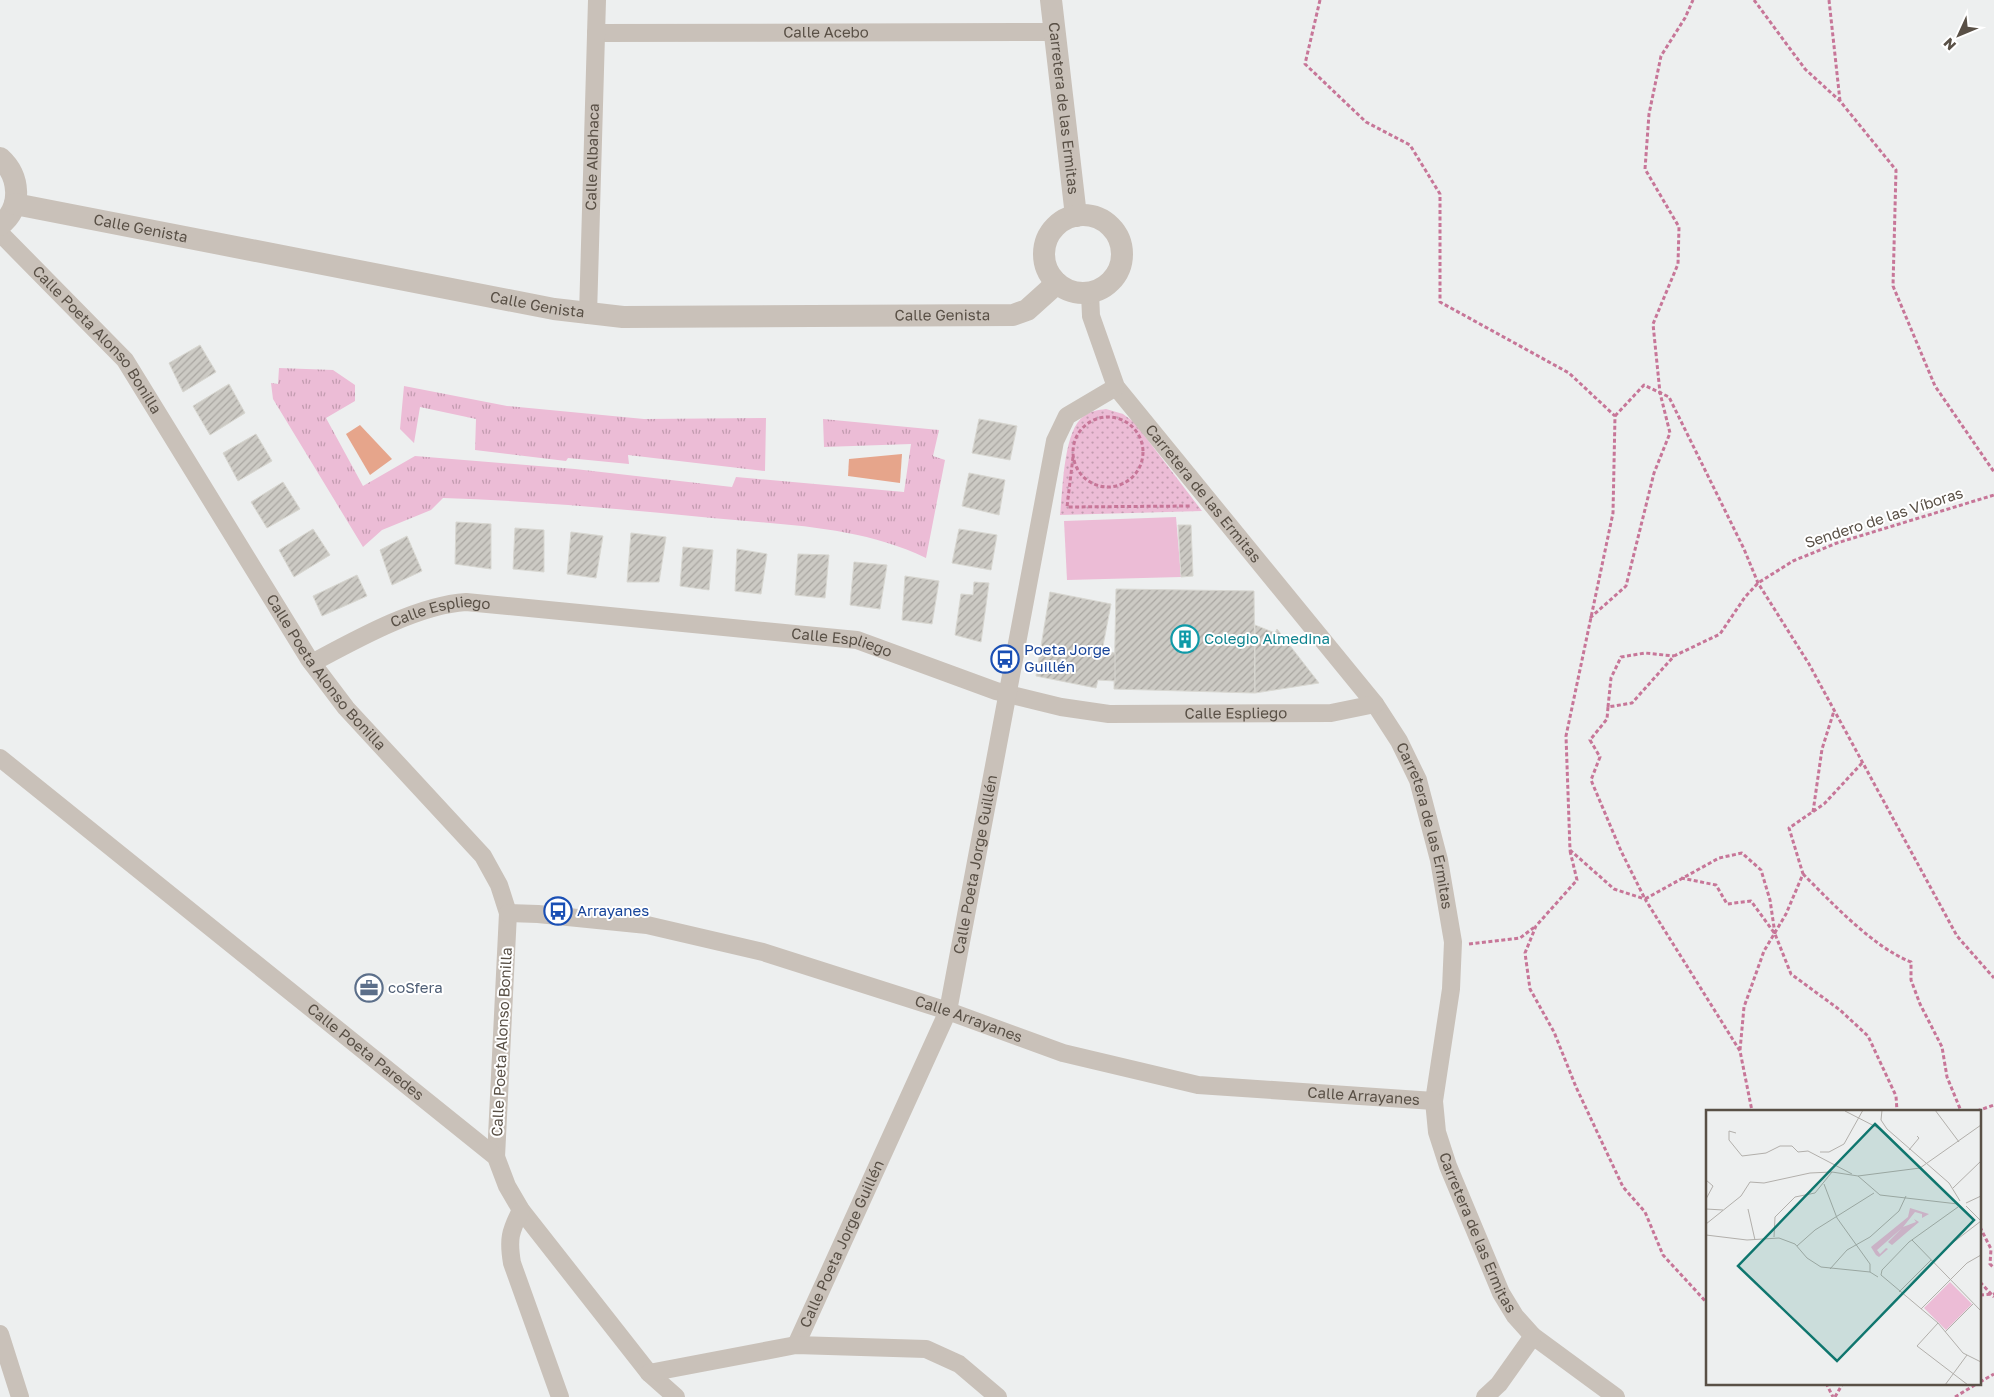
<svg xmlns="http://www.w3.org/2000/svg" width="1994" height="1397" font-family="'Golos Text',sans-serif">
	<defs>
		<pattern id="grass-tufts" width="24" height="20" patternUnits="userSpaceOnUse" patternTransform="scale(1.25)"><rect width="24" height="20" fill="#ecbcd6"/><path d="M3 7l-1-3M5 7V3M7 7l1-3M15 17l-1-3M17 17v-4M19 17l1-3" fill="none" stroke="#c29baf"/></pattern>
		<pattern id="park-dots" width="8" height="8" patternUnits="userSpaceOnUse" patternTransform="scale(1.25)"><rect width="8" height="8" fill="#ecbcd6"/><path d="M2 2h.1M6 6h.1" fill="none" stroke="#c29baf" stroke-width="1.8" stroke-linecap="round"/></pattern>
		<pattern id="building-hatch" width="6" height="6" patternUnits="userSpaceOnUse" patternTransform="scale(1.25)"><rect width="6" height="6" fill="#cccac4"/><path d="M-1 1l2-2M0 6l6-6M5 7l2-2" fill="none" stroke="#a9a6a1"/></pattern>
	</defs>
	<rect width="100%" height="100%" fill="#edefef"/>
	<g fill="url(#grass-tufts)">
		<path d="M279,368L333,370L355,385V401L326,418L363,486L415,456L575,469L732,487L736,477L904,492L911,444L824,447L823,419L939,430L933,456L945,460L926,558C860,526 785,525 712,518C622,509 533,501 443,498L431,510L382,530L363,547L273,399L271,383L278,384Z"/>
		<path d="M404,386L507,406L644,419L766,418L765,471L628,455L629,464L568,458L566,461L475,450L476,419L420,407L414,443L400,429Z"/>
	</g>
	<path fill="url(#park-dots)" d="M1106,409L1123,414L1134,422L1202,511L1060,515C1063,491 1063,430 1084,416C1091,411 1098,410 1106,409Z"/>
	<path fill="#ecbcd6" d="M1176,517L1181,577L1067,580L1064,521Z"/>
	<g fill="#e6a58b">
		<path d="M360,425L392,459L370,475L346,434Z"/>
		<path d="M902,454L900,483L848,476L849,459Z"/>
	</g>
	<g fill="url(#building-hatch)" stroke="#d8d7d1">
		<path d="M200,345L216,372L183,392L169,363Z"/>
		<path d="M229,384L245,413L210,435L193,406Z"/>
		<path d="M979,419L1017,426L1010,460L972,453Z"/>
		<path d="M256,434L272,461L238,481L223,453Z"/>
		<path d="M969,473L1005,480L999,515L962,506Z"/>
		<path d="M283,482L300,509L267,528L251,502Z"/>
		<path d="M456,522L491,524V569L455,564Z"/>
		<path d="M1178,525H1191L1193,576L1181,577Z"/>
		<path d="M515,528L544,530V572L513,569Z"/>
		<path d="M313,529L330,555L294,577L279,550Z"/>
		<path d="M959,529L997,535L991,570L952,563Z"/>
		<path d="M571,532L603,536L596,578L567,574Z"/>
		<path d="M631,533L666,537L659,582H627Z"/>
		<path d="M407,536L422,571L392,585L380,550Z"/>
		<path d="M683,547L713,550L709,590L680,586Z"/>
		<path d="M737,549L767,554L761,594L735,591Z"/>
		<path d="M798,554L829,555L825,598L795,595Z"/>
		<path d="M854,562L887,565L880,609L850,605Z"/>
		<path d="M357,575L367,596L322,616L313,596Z"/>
		<path d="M905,576L939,581L932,624L902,620Z"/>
		<path d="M974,582L989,583L981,642L955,635L961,594L973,595Z"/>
		<path d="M1116,589L1254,591L1255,693L1114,689Z"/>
		<path d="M1050,592L1111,604L1102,651L1115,653V681L1098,680L1096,688L1036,676Z"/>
		<path d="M1255,625L1275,633L1277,629L1319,683L1255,693Z"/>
	</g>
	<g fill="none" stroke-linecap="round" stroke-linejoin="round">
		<g stroke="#c77698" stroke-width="3" stroke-dasharray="4 2.5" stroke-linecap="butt">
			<path d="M1320,0L1305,64L1366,122L1410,145L1440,194V302L1569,373L1615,416L1613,513L1566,736L1570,850L1614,889L1645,899L1740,1051L1752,1111"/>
			<path d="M1754,0L1805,69L1840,101L1896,170L1893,286L1935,386L1994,472"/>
			<path d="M1829,0L1840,101"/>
			<path d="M1615,416L1644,385L1669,397L1744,549L1758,583L1809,664L1957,936L1994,978"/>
			<circle cx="1108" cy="452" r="35"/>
			<path d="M1073,457L1067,507L1190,506"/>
			<path d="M1590,618L1626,586L1654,473L1670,433L1660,393L1653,324L1678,264L1679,227L1645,169L1649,114L1661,56L1685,18L1693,0"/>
			<path d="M1608,707L1611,678L1621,657L1645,653L1674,656"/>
			<path d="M1813,812L1822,749L1834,711"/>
			<path d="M1570,851L1577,880L1536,926L1525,953L1530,989L1554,1032L1576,1087L1623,1187L1645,1212L1663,1255L1708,1304"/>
			<path d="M1803,874C1832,903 1873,947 1911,962V980L1920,1004L1942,1047L1947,1077L1961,1111"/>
			<path d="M1681,878L1716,885L1727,904L1751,901L1775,934L1791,974L1840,1010L1868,1036L1896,1096L1897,1111"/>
			<path d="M1775,934L1770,900L1761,870L1742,853L1719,858L1645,899L1621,851L1591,780L1600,757L1590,740L1607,719L1608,707L1632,703L1674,656L1720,634L1745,597L1758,583L1793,561L1837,543L1994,495"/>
			<path d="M1469,944L1520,938L1536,926"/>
			<path d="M1740,1050L1744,1007L1764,951L1786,914L1803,874L1789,828L1824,804L1863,762"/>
			<path d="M1977,1111L1994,1105"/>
			<path d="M1980,1227L1991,1249L1990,1264L1994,1268"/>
			<path d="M1980,1282L1994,1297"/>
			<path d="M1980,1295L1994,1294"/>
			<path d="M1980,1382L1994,1374"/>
			<path d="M1826,1383L1833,1397"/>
			<path d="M1835,1397L1843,1383"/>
			<path d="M1955,1397L1978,1383"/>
		</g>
		<g stroke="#c9c1b9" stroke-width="18">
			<path id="s1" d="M596,33L1055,32"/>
			<path id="s2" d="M0,233L125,360L309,659L346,708L483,856L499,885L508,913L496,1157"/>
			<path id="s3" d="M1090,293L1091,316L1116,387L1375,704L1399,741L1418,780L1439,860L1453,942L1451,989L1434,1101L1437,1132L1448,1166L1501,1293L1515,1316L1533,1336L1616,1397"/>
			<path id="s4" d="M588,315L597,0"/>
			<path id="s5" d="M312,663C355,640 417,605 466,602L857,640L996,691L1061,707L1109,714L1331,713L1375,704"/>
			<path id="s6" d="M0,758L496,1157L507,1186L521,1210L649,1373L676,1397"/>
			<path id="s7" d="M508,913L538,914L647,925L763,952L948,1011L1063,1053L1198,1085L1434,1101"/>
			<path d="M521,1210C510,1232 508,1239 512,1263L560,1397"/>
			<path d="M0,1334L20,1397"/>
			<path id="s8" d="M796,1345L948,1011L1055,441L1067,416L1116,387"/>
			<path d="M649,1373L796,1345L926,1349L959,1364L998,1397"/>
			<path d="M1485,1397L1499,1384L1533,1336"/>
		</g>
		<g stroke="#c9c1b9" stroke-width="22">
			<path id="s9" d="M1051,0L1076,216"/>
			<path d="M0,158C20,176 23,208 0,225"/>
			<path id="s10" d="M15,204L554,309L623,317L1013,315L1027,310L1057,283"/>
			<circle cx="1083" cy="254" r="39"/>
		</g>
	</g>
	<defs>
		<g id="building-ring" transform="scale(1.4375)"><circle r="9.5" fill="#fff" stroke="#0f9aa8" stroke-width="1.5"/><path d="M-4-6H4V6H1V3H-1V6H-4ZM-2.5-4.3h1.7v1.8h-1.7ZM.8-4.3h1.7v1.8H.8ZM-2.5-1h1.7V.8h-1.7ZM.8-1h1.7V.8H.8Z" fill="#0f9aa8"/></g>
		<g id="bus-ring" transform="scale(1.4375)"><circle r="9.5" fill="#fff" stroke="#1a4fb4" stroke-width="1.5"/><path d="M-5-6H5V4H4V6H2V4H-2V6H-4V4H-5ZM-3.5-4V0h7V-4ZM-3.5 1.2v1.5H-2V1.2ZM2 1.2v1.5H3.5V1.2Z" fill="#1a4fb4"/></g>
		<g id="office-ring" transform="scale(1.4375)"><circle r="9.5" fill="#fff" stroke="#5c6f8a" stroke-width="1.5"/><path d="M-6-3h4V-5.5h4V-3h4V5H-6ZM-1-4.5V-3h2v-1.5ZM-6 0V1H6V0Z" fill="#5c6f8a"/></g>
	</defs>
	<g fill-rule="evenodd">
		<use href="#building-ring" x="1185" y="639"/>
		<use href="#bus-ring" x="1005" y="659"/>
		<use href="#bus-ring" x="558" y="911"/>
		<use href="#office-ring" x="369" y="988"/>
	</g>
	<g text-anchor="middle" stroke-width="4" stroke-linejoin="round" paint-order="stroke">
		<g font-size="15" fill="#595046" stroke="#fff">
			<text dy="5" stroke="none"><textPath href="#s1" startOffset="230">Calle Acebo</textPath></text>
			<text dy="5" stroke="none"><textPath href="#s9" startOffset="109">Carretera de las Ermitas</textPath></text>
			<text dy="5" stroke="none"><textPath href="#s4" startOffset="158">Calle Albahaca</textPath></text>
			<text dy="5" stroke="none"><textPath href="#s10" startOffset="128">Calle Genista</textPath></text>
			<text dy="5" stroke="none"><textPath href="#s10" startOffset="532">Calle Genista</textPath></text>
			<text dy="5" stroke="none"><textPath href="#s10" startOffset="938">Calle Genista</textPath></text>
			<text dy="5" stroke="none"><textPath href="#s2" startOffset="145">Calle Poeta Alonso Bonilla</textPath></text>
			<text dy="5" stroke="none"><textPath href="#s3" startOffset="236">Carretera de las Ermitas</textPath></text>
			<text transform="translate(1884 518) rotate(-18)" y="5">Sendero de las Víboras</text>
			<text dy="5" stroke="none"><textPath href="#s5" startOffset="140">Calle Espliego</textPath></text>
			<text dy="5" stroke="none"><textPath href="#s5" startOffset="545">Calle Espliego</textPath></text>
			<text dy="5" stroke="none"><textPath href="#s2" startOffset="550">Calle Poeta Alonso Bonilla</textPath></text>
			<text dy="5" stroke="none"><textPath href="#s5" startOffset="950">Calle Espliego</textPath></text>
			<text dy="5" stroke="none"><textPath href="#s3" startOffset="641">Carretera de las Ermitas</textPath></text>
			<text dy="5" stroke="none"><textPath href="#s8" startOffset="516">Calle Poeta Jorge Guillén</textPath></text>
			<text dy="5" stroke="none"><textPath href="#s7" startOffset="475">Calle Arrayanes</textPath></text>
			<text transform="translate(502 1042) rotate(-87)" y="5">Calle Poeta Alonso Bonilla</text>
			<text dy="5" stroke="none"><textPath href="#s6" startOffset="469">Calle Poeta Paredes</textPath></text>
			<text dy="5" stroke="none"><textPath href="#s7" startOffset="880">Calle Arrayanes</textPath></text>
			<text dy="5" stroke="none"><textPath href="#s3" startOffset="1061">Carretera de las Ermitas</textPath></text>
			<text dy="5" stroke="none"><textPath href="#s8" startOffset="111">Calle Poeta Jorge Guillén</textPath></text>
		</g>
		<g font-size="15" fill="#0d838f" stroke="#fff" text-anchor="start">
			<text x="1204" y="644">Colegio Almedina</text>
		</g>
		<g font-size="15" fill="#164399" stroke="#fff" text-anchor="start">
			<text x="1024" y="655">Poeta Jorge<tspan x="1024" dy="17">Guillén</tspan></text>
			<text x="577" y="916">Arrayanes</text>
		</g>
		<g font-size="15" fill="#4e5e75" stroke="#fff" text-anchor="start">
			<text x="388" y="993">coSfera</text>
		</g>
	</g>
	<g transform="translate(1706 1110)">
		<rect width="275" height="275" fill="#edefef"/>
		<path d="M204,98L223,104L216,108V104L209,102L197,117L210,112L208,109L213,112L186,135L182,132L196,118L171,140L174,144L180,138L182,139L173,147L170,145L165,137L202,107Z" fill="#ecbcd6"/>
		<path d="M244,172L266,194L240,220L218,198Z" fill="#ecbcd6"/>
		<path fill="none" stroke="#b2afab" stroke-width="1" d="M176,0L175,10L181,19L243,73L254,91M229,0L253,32M139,1L176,20L214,58M30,23L23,21V30L36,46L60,43L74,36H86L92,42L102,41L146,64M203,40L213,28L211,26M114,42H123L138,34L157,0M152,66L174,85L252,94M0,70L7,76L0,89M118,74L131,108L164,154V162M247,78L275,51M260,93L275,86M260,96L275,111M0,99L17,100M42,99L49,130M0,114L35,86L44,72L58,73L104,63L126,62L152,66L214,58L275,15M0,125L41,130L73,128L89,134L101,148L115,157L164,162L172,167M68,127L69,107L89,87L109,83L126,62M206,130L275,201M245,134L275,111M91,136L109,120L168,83M124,159L141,140L164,127L193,101L200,86M175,165L232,213L257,243L275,252M175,165L176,160L203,132L252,97M193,182L225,150M215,199L261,153L275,145M232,213L211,236L262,275M239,222L267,194M239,275L261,245"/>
		<path fill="#0f766e" fill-opacity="0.15" stroke="#0f766e" stroke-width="2.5" d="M169,14L268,110L131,251L32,156Z"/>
		<rect width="275" height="275" fill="none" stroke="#595046" stroke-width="2.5"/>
	</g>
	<g transform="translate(1959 35) rotate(226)" stroke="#ffffff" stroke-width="4" paint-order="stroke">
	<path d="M0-4L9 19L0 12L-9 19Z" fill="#595046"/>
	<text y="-8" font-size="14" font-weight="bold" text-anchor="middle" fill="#595046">N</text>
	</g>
</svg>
